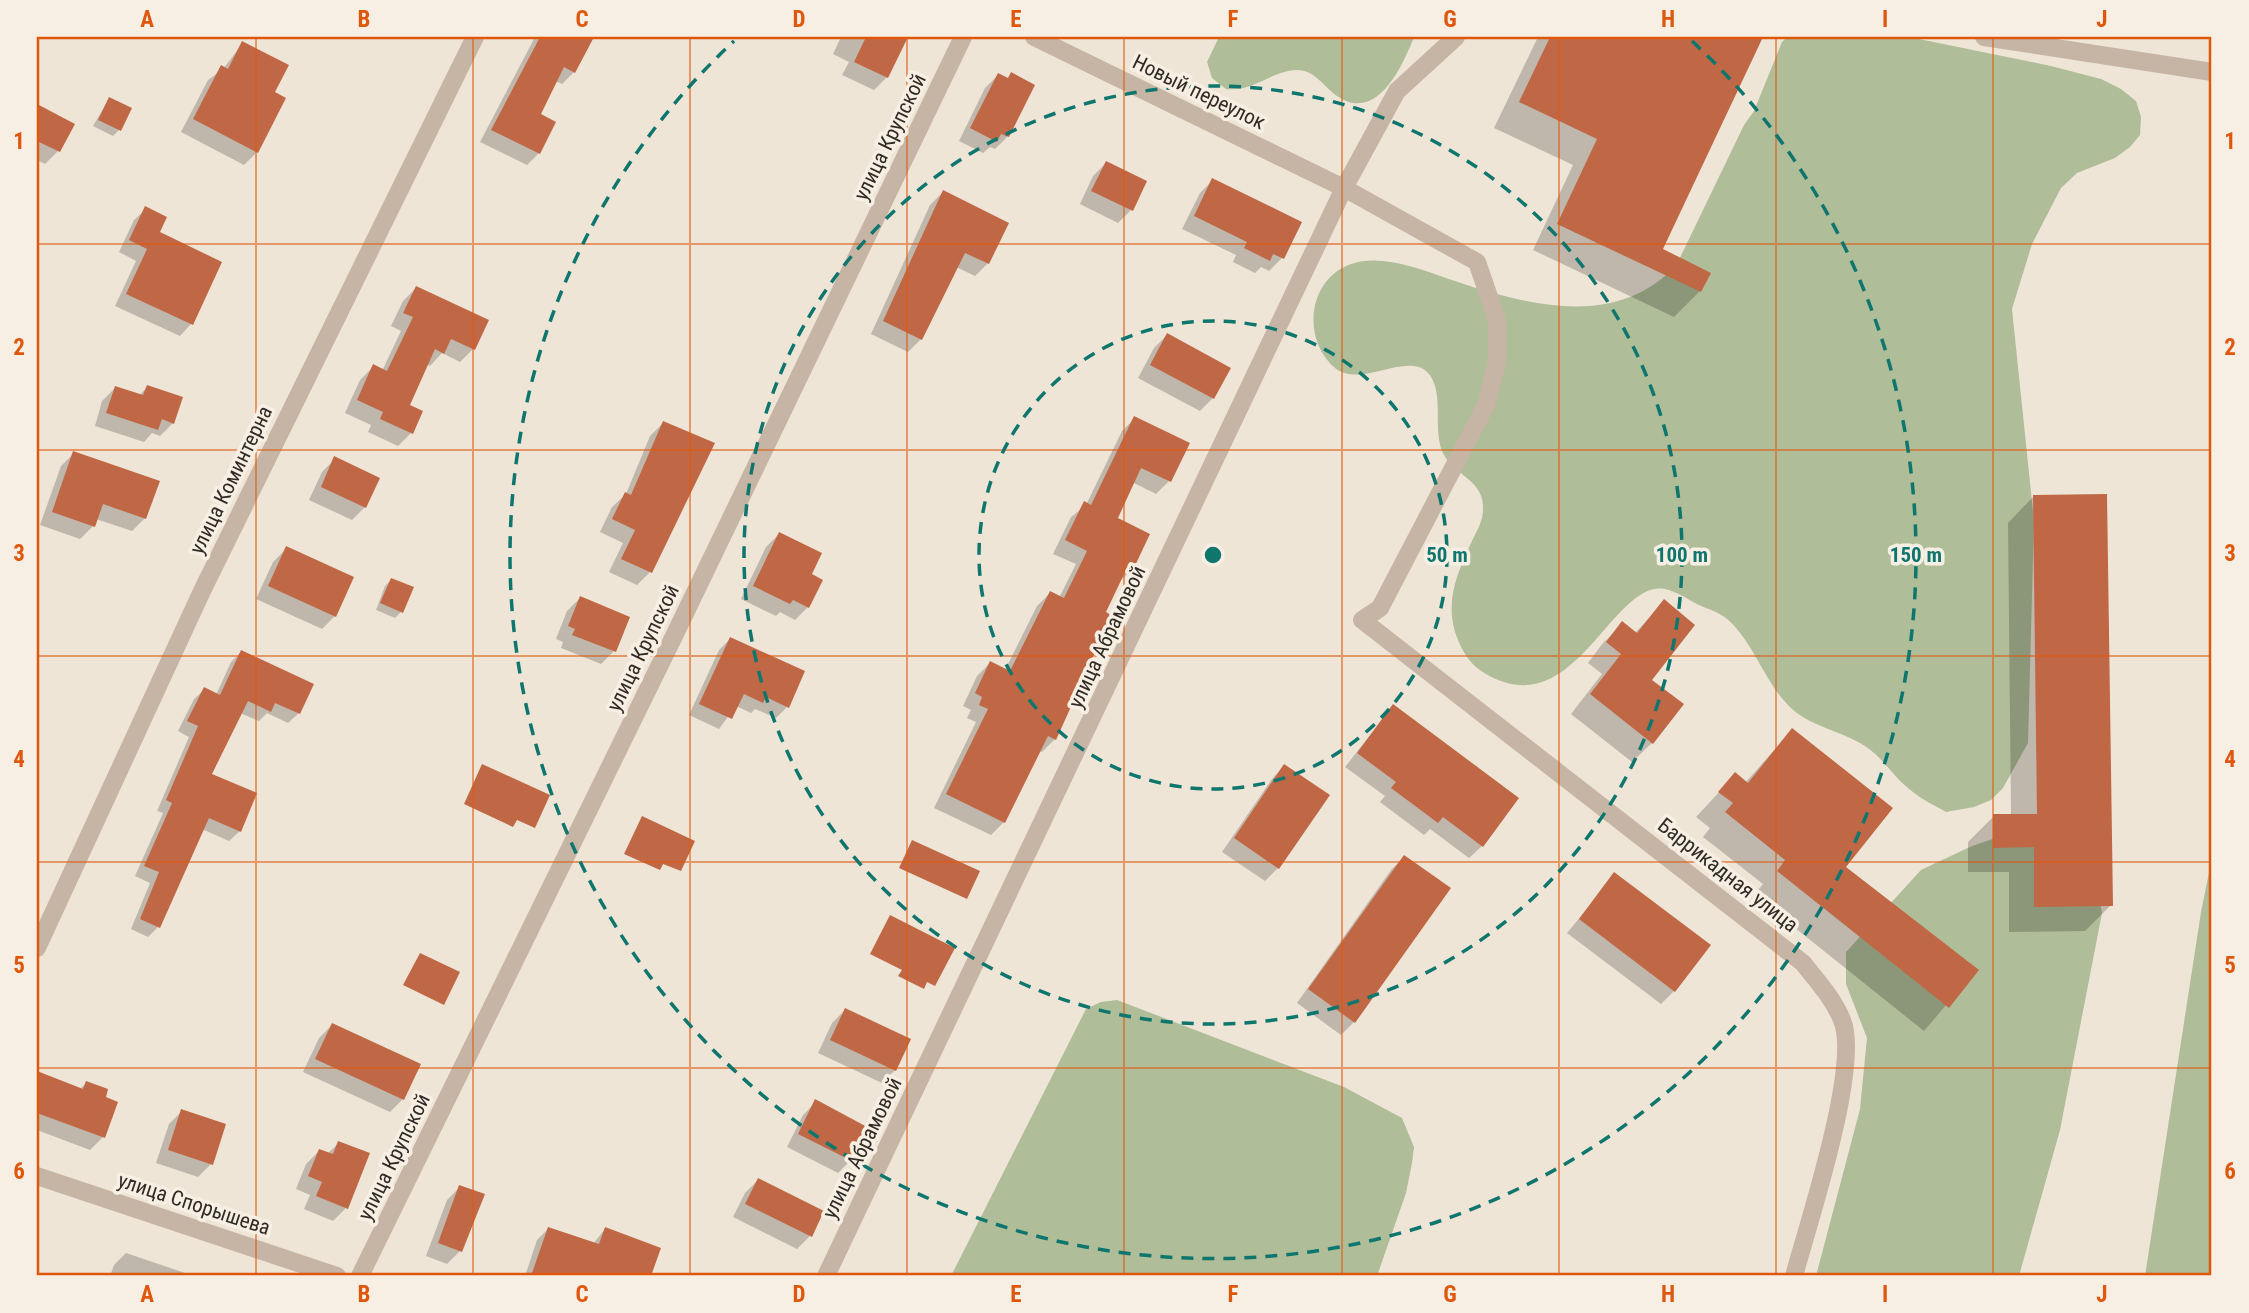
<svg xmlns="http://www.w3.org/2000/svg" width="2249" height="1313" font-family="'Roboto Condensed',sans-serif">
	<rect width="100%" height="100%" fill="#efe5d7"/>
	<g fill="#afbd99">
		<path d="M1219,37H1414C1403,65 1377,124 1337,96C1324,87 1315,70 1297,70C1270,71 1254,92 1226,89L1212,78L1207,62Z"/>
		<path d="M1787,37H1909L2051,66L2101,79L2121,89L2136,101L2141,117L2140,135L2130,147L2115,158L2077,173L2061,188L2032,244L2012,309L2034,521L2028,743L2003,788L1991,800L1974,807L1946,812C1934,805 1919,798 1908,788C1893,776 1882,757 1865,746C1842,731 1814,728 1792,709C1764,683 1755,643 1726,618C1718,612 1708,609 1699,605C1687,599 1678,592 1665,589C1611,580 1575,726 1486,674C1472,666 1464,655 1458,640C1443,605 1457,573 1472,541C1478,529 1484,519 1483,505C1482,480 1453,474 1443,453C1434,433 1441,407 1435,386C1421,339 1364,392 1335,368C1301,339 1308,279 1351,264C1381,254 1417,268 1446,278C1522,304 1616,332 1677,264L1744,125L1754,111L1782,42Z"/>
		<path d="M2022,829L2099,897L2102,913L2060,1130L2019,1276H1816L1860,1109L1867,1038L1846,984V952L1921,870L1972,846Z"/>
		<path d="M2212,858V1276H2145L2201,912Z"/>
		<path d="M1117,1000L1344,1087L1402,1118L1414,1147L1412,1163L1406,1193L1377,1276H951L1086,1009L1101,1002Z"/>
	</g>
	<g fill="#0003">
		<path d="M535,37H592L574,72L562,84L555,81L538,115L539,153L527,165L480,142Z"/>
		<path d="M841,37H906L887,77L874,90L842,75L849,62L833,54Z"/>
		<path d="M1538,37H1621L1632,42L1634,37H1761L1661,249L1708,274L1700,291L1674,317L1533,250L1573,165L1494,128Z"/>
		<path d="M243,43L273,93L257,152L244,165L181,132L208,80L223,69Z"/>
		<path d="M1011,74L1008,136L995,149L990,147L983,153L959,141L985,88L998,75L1007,79Z"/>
		<path d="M109,99L119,130L113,136L93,126Z"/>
		<path d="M37,106L72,124L58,151L45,164L37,160Z"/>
		<path d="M1106,163L1131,210L1118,223L1080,204L1093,176Z"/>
		<path d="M1213,180L1282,258L1269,271L1261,267L1255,273L1233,262L1236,255L1182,229L1200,193Z"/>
		<path d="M943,192L988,263L975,276L956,267L921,339L908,352L871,334L930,205Z"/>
		<path d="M146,209L191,324L180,336L115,306L136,261L119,252L134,220Z"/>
		<path d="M416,288L473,349L460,362L442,353L430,366L426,364L408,406L411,433L398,446L368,432L371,425L345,413L360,380L373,367L382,371L401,331L391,326L403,301Z"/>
		<path d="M1167,335L1213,398L1200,411L1138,378L1154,348Z"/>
		<path d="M147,387L173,423L160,436L152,433L144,442L95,426L102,401L115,388L139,396Z"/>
		<path d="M1135,418L1169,481L1156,494L1132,482L1116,519L1130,571L1118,583L1104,613L1055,739L1042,752L1039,751L1004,822L991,835L934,808L976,722L967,718L971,710L963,706L977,676L990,663L1005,670L1037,606L1050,593L1059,598L1076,564L1053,554L1071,517L1086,505L1122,431Z"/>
		<path d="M663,423L650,572L637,585L609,572L623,543L600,532L612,507L626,494L650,436Z"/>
		<path d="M74,453L145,518L132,531L96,519L93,526L80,539L40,525L61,466Z"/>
		<path d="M335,459L365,507L352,520L309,500L322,472Z"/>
		<path d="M2033,497L2111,905L2085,931L2009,932V872H1968V842L1994,816H2011L2008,523Z"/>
		<path d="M779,534L808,607L795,620L780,612L776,616L741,599L766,547Z"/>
		<path d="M286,549L335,616L322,629L256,599L273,562Z"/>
		<path d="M391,580L401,612L395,618L376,610L385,586Z"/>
		<path d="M580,598L628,618L614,651L601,664L561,648L563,642L556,639L567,611Z"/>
		<path d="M1664,602L1650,680L1652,743L1632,762L1571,714L1602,674L1588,663L1603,643L1623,624L1635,633Z"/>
		<path d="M730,639L787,707L776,718L755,709L751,713L736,706L719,729L689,715L719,650Z"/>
		<path d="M241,652L299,713L288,723L267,713L259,721L240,713L209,775L240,831L229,841L202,829L158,927L148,937L131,929L150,883L135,876L163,813L157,811L189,737L178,731L194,699L205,689L216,695L231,662Z"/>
		<path d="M1393,706L1482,846L1469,858L1430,829L1424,835L1380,802L1385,796L1345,767Z"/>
		<path d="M1792,730L1844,868L1976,970L1924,1031L1754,895L1763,884L1703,837L1710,828L1696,817L1735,775L1745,783Z"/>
		<path d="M1284,766L1278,868L1265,881L1222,852L1272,779Z"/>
		<path d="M1404,857L1354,1022L1341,1035L1297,1003L1391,870Z"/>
		<path d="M1615,875L1674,991L1661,1004L1567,933Z"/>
		<path d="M845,1010L895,1070L882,1083L818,1053L832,1023Z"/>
		<path d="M332,1025L403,1099L390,1112L303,1072L319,1038Z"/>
		<path d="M39,1074L80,1089L86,1083L103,1098V1137L90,1150L37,1130V1077Z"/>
		<path d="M816,1102L851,1160L838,1173L787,1147L803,1115Z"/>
		<path d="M182,1111L211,1164L198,1177L156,1163L169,1124Z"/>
		<path d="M339,1143L346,1208L333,1221L304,1209L310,1195L296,1189L306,1164L319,1151L327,1154Z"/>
		<path d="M758,1180L810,1236L797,1249L733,1217L745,1193Z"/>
		<path d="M460,1187V1251L447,1264L426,1256L447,1200Z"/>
		<path d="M548,1229L593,1244L605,1229L659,1249L649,1276H525L537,1240Z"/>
		<path d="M126,1253L194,1276H110L114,1265Z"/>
	</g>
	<g fill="#c06845">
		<path d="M540,37H594L575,73L564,67L541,114L556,122L540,154L491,130Z"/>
		<path d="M866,37H908L888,78L854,62Z"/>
		<path d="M1550,37H1763L1663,249L1711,273L1701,292L1557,224L1597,139L1519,102Z"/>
		<path d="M242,41L289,65L275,92L286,98L258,153L193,119L221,65L228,69Z"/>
		<path d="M1011,72L1035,85L1009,137L1001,134L997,142L970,128L998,73L1008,78Z"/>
		<path d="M109,97L132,108L121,131L98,120Z"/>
		<path d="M37,104L75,124L60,152L37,141Z"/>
		<path d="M1106,161L1147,181L1133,211L1091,191Z"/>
		<path d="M1212,178L1302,222L1284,259L1273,254L1270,261L1244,248L1247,242L1194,216Z"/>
		<path d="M943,190L1009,223L989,264L965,253L922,340L883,321Z"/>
		<path d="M145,206L167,217L160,232L222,262L193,325L126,294L147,249L129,240Z"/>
		<path d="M416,286L489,320L475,350L451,339L444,354L435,349L410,405L423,411L413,434L380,419L383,412L357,400L373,364L387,371L413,317L403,313Z"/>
		<path d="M1167,333L1231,368L1214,399L1150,365Z"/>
		<path d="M147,385L183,397L174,424L162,419L158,430L106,413L115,386L143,395Z"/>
		<path d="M1134,416L1190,443L1171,482L1141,468L1118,518L1150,534L1132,572L1126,570L1106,612L1113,616L1072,699L1074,700L1056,740L1048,736L1005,823L946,794L988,709L979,705L982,697L975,693L990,661L1010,671L1050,591L1064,598L1087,551L1065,540L1084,501L1091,505Z"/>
		<path d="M663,421L715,443L652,573L621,559L635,530L612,519L625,492L631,495Z"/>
		<path d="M73,451L160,481L146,519L103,504L95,527L52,512Z"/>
		<path d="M334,456L380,478L366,508L321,487Z"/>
		<path d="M2107,494L2113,906L2034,907V847L1993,848V814H2037L2033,495Z"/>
		<path d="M779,532L822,553L812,574L823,580L809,608L793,600L790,604L753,586Z"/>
		<path d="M286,546L354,577L336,617L268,586Z"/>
		<path d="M391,578L414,587L403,613L380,603Z"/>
		<path d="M580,596L630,617L616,652L572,635L575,629L568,626Z"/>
		<path d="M1664,599L1695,625L1652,680L1684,704L1653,744L1590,694L1621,654L1606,642L1622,621L1637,633Z"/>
		<path d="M730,637L805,671L789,708L766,697L763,703L744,694L732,719L699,704Z"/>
		<path d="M241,650L314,684L300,714L275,703L271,712L248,701L212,774L257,793L241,832L209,818L160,928L140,919L159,872L144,866L172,803L166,800L198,726L187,721L204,687L220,695Z"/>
		<path d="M1393,704L1519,798L1483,847L1443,817L1438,823L1391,788L1396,782L1357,753Z"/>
		<path d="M1792,728L1893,808L1846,867L1979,970L1949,1008L1777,871L1785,860L1725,812L1733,803L1718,792L1735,772L1748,783Z"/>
		<path d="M482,764L550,795L535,828L517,820L513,827L464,804Z"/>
		<path d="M1284,764L1330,795L1279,869L1234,838Z"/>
		<path d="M642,816L695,841L681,871L663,864L660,870L624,854Z"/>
		<path d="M912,840L980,871L967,899L899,868Z"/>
		<path d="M1404,855L1451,888L1355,1023L1308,989Z"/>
		<path d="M1614,872L1711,945L1675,992L1579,919Z"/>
		<path d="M890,915L955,948L935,986L927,982L924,989L898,976L902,970L870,954Z"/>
		<path d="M420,953L460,972L444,1005L403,985Z"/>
		<path d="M845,1008L911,1039L896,1071L830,1040Z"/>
		<path d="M332,1023L421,1064L404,1100L315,1059Z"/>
		<path d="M37,1071L83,1089L86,1081L108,1089L106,1097L118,1102L105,1138L37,1113Z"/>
		<path d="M815,1099L869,1128L852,1161L798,1134Z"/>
		<path d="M181,1109L226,1124L213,1165L168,1150Z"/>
		<path d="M338,1141L370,1153L348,1209L316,1196L322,1182L308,1176L319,1149L333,1154Z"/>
		<path d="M758,1178L824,1211L812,1237L745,1204Z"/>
		<path d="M459,1185L485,1194L462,1252L438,1243Z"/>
		<path d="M548,1227L599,1244L605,1227L661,1248L651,1276H531Z"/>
	</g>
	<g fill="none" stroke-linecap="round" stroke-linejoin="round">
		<g stroke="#c6b5a4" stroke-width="18">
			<path d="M1034,37L1344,188"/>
			<path d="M1984,37L2212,72"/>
		</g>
		<g stroke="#c6b5a4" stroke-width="18">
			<path d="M1344,188L1477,262L1497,320V362L1486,405L1380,608L1362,620L1803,963C1817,981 1833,998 1842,1020C1861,1065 1808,1224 1794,1276"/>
			<path d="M37,948L202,591L475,37"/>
			<path d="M37,1176L337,1276"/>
			<path d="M360,1276L676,632L963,37"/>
			<path d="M826,1276L1344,188L1397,91L1456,37"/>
		</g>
	</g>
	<path fill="none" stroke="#df570d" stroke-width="2" stroke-opacity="0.55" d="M256,37V1276M473,37V1276M690,37V1276M907,37V1276M1124,37V1276M1342,37V1276M1559,37V1276M1776,37V1276M1993,37V1276M37,244H2212M37,450H2212M37,656H2212M37,862H2212M37,1068H2212"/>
	<g fill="none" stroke="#0f766e" stroke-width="3.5" stroke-dasharray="12 9">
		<circle cx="1213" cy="555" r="234"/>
		<circle cx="1213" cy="555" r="469"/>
		<path d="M1692 41A703 703 0 1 1 734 41"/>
	</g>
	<g text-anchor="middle" stroke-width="7" stroke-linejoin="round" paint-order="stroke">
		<g font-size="21" fill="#322a25" stroke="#f7efe3">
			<text transform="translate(1199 92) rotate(26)" y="7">Новый переулок</text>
			<text transform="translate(890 137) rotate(-64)" y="7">улица Крупской</text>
			<text transform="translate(231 480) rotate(-64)" y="7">улица Коминтерна</text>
			<text transform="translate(1107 637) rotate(-65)" y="7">улица Абрамовой</text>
			<text transform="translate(643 648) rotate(-64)" y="7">улица Крупской</text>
			<text transform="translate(1728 875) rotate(38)" y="7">Баррикадная улица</text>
			<text transform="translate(862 1148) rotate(-64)" y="7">улица Абрамовой</text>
			<text transform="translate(394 1157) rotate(-64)" y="7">улица Крупской</text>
			<text transform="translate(194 1204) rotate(18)" y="7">улица Спорышева</text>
		</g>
	</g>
	<circle cx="1213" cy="555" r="10" fill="#0f766e" stroke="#f7efe3" stroke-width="3.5"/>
	<g font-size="21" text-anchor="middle" font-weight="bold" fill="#0f766e" stroke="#f7efe3" stroke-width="7" stroke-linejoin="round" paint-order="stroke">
		<text x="1447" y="562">50 m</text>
		<text x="1682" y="562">100 m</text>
		<text x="1916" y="562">150 m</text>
	</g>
	<rect width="2249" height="1313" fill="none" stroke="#f7efe3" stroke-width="77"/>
	<rect x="38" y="38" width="2172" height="1236" fill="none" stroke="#df570d" stroke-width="2.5"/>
	<g font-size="23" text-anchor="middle" font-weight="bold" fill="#df570d">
		<text x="147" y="27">A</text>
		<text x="364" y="27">B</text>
		<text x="582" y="27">C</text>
		<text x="799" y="27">D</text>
		<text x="1016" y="27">E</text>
		<text x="1233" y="27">F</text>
		<text x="1450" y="27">G</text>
		<text x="1668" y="27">H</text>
		<text x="1885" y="27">I</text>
		<text x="2102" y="27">J</text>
		<text x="19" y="149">1</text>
		<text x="2230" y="149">1</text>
		<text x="19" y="355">2</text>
		<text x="2230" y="355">2</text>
		<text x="19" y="561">3</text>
		<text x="2230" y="561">3</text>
		<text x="19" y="767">4</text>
		<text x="2230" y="767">4</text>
		<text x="19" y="973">5</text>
		<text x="2230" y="973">5</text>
		<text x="19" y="1179">6</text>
		<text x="2230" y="1179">6</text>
		<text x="147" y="1302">A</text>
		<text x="364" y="1302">B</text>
		<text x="582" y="1302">C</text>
		<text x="799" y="1302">D</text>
		<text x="1016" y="1302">E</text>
		<text x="1233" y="1302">F</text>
		<text x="1450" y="1302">G</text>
		<text x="1668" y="1302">H</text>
		<text x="1885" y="1302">I</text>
		<text x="2102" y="1302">J</text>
	</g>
</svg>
